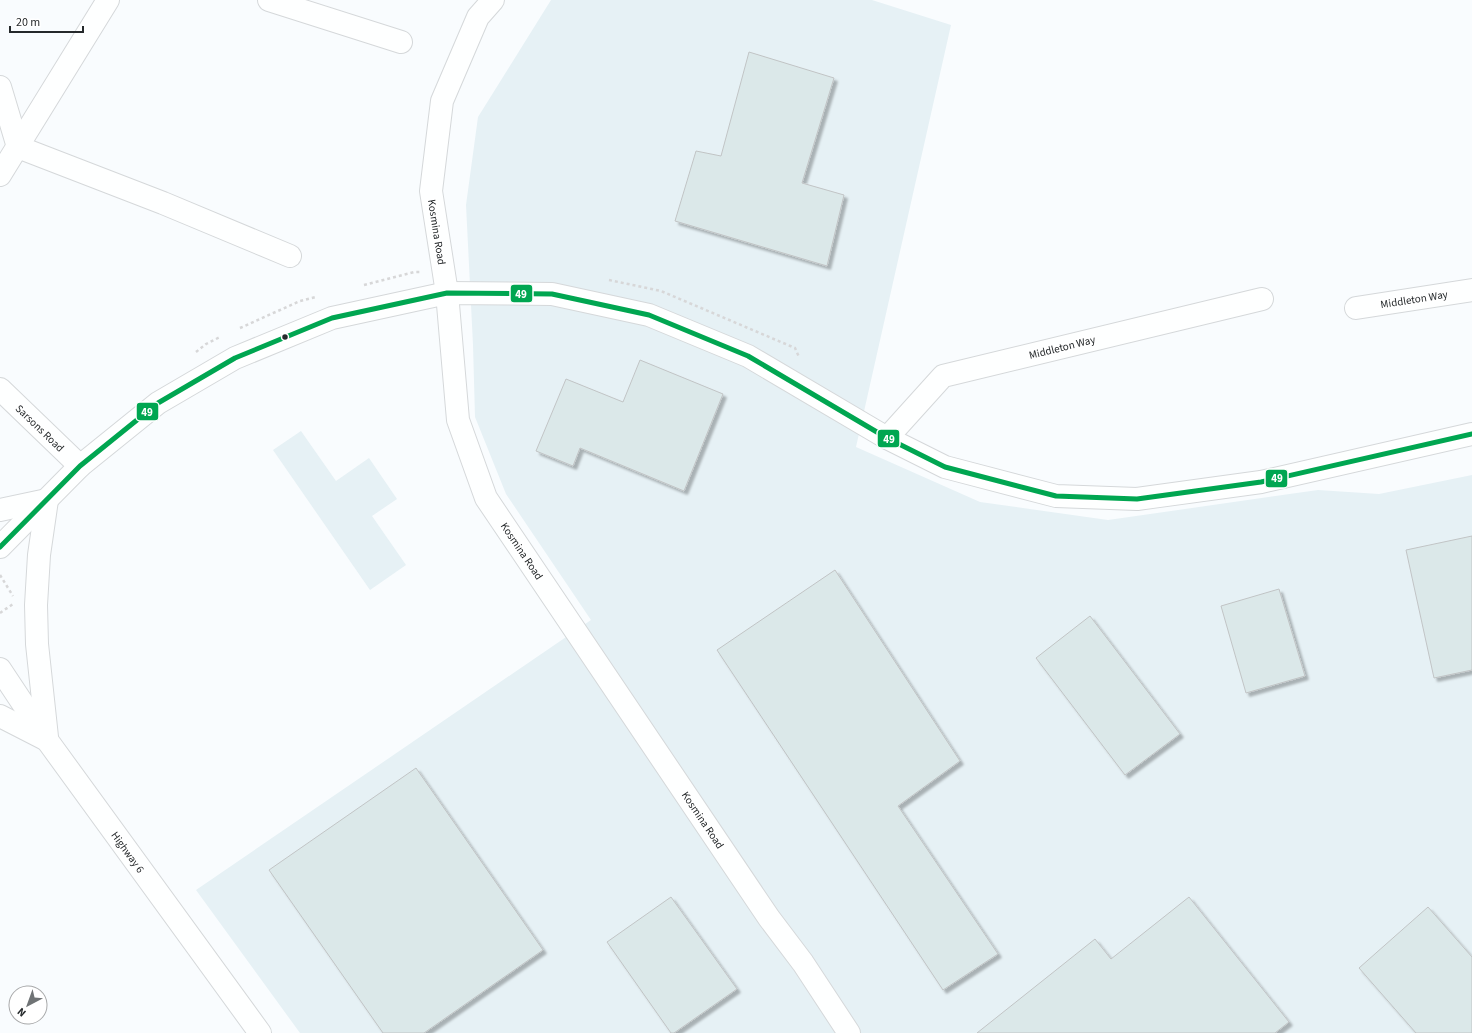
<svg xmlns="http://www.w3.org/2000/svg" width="1472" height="1033" font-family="'Source Sans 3',sans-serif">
	<defs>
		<filter id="shadow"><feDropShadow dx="3.5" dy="3.5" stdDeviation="1" flood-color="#0004"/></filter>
	</defs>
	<rect width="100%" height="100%" fill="#f9fcfe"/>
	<g fill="#e6f1f5">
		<path d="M551,0H872L951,25L856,447L980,502L1108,520L1318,490L1379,494L1472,475V1033H300L196,890L591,620L506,494L475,417L473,345L466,205L478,117Z"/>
		<path d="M301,431L336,481L369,458L397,499L372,516L406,565L370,590L273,450Z"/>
	</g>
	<g fill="#dbe8e9" stroke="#c1c4c5" filter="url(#shadow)">
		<path d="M749,52L834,78L802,183L844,195L827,266L675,221L696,151L721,156Z"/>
		<path d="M640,360L723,394L684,491L580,448L573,466L536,451L566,379L623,402Z"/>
		<path d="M1472,536V670L1434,678L1406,550Z"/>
		<path d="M835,570L960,761L898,806L998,954L943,990L717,650Z"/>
		<path d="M1279,589L1305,676L1246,693L1221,606Z"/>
		<path d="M1090,616L1180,734L1125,775L1036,658Z"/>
		<path d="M416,768L543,950L424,1033H383L269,870Z"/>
		<path d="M671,897L737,989L674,1033H671L607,942Z"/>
		<path d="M1189,897L1289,1022L1275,1033H977L1095,939L1111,959Z"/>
		<path d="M1428,907L1472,957V1033H1416L1359,968Z"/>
	</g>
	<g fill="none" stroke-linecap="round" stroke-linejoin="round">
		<g stroke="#d5d8da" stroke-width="24">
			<g id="minor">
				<path d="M269,0L401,42"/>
				<path d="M493,0L478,17L442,101L431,191L447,293L458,420L486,498L769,918L803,963L849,1033"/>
				<path d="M0,87L18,147L163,203L290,256"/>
				<path d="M0,175L108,0"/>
				<path d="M1356,308L1472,290"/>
				<path d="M0,389L80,466"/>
				<path d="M887,438L943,376L1262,299"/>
				<path d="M0,547L80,466L158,403L235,358L332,318L447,293L552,294L649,315L748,356L887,438L945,467L1056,496L1137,499L1261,482L1472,434"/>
			</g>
		</g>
		<g stroke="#d5d8da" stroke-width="24">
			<g id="major">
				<path d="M0,510L47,500L39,555L36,605L37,644L47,737"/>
				<path d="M0,669L47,740L260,1033"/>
				<path d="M0,716L45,739"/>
			</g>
		</g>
		<g stroke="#d7d7d8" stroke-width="2.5" stroke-dasharray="3 3" stroke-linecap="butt">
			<path d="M609,280L661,291L795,348L799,357"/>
			<path d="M364,285L414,272H421"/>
			<path d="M240,328L300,301L316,297"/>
			<path d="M196,352L206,344L220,337"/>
			<path d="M0,575L13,596"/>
			<path d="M0,613L13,604"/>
		</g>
		<use href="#minor" stroke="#feffff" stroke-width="22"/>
		<use href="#major" stroke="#feffff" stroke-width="22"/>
		<g stroke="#fff" stroke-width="8">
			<path id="bus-1" d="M0,547L80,466L158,403L235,358L332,318L447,293L552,294L649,315L748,356L887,438L945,467L1056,496L1137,499L1261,482L1472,434"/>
		</g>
		<use href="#bus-1" stroke="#00a651" stroke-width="5"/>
	</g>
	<circle fill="#25292b" stroke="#fff" stroke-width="1.5" cx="285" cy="337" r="3.5"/>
	<g text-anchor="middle" stroke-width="3.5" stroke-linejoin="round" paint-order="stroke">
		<g font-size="11" fill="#25292b" stroke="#fff">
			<text transform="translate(437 232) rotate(81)" y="4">Kosmina Road</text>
			<text transform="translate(1414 299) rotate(-9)" y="4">Middleton Way</text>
			<text transform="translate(1062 347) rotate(-14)" y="4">Middleton Way</text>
			<text transform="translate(40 428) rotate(44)" y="4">Sarsons Road</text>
			<text transform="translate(522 551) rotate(56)" y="4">Kosmina Road</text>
			<text transform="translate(703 820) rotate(56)" y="4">Kosmina Road</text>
			<text transform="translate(128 852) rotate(54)" y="4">Highway 6</text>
		</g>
	</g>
	<g stroke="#fff" stroke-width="1.5">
		<rect x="510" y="284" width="23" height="19" rx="4" fill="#00a651"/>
		<rect x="136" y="402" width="23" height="19" rx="4" fill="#00a651"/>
		<rect x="877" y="429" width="23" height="19" rx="4" fill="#00a651"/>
		<rect x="1265" y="469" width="23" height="19" rx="4" fill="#00a651"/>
	</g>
	<g font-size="11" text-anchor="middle" font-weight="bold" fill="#fff">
		<text x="521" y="298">49</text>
		<text x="147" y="416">49</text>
		<text x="889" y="443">49</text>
		<text x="1277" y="482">49</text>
	</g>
	<g transform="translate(28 1005) rotate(221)"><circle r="19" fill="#ffffff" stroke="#a8a9aa"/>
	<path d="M0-3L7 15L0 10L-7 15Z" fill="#6f7375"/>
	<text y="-6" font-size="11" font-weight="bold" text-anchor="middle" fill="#25292b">N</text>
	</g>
	<path d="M10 26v6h73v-6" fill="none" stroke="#25292b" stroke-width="2"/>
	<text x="16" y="26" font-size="12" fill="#25292b" stroke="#ffffff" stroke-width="3" paint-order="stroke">20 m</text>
</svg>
